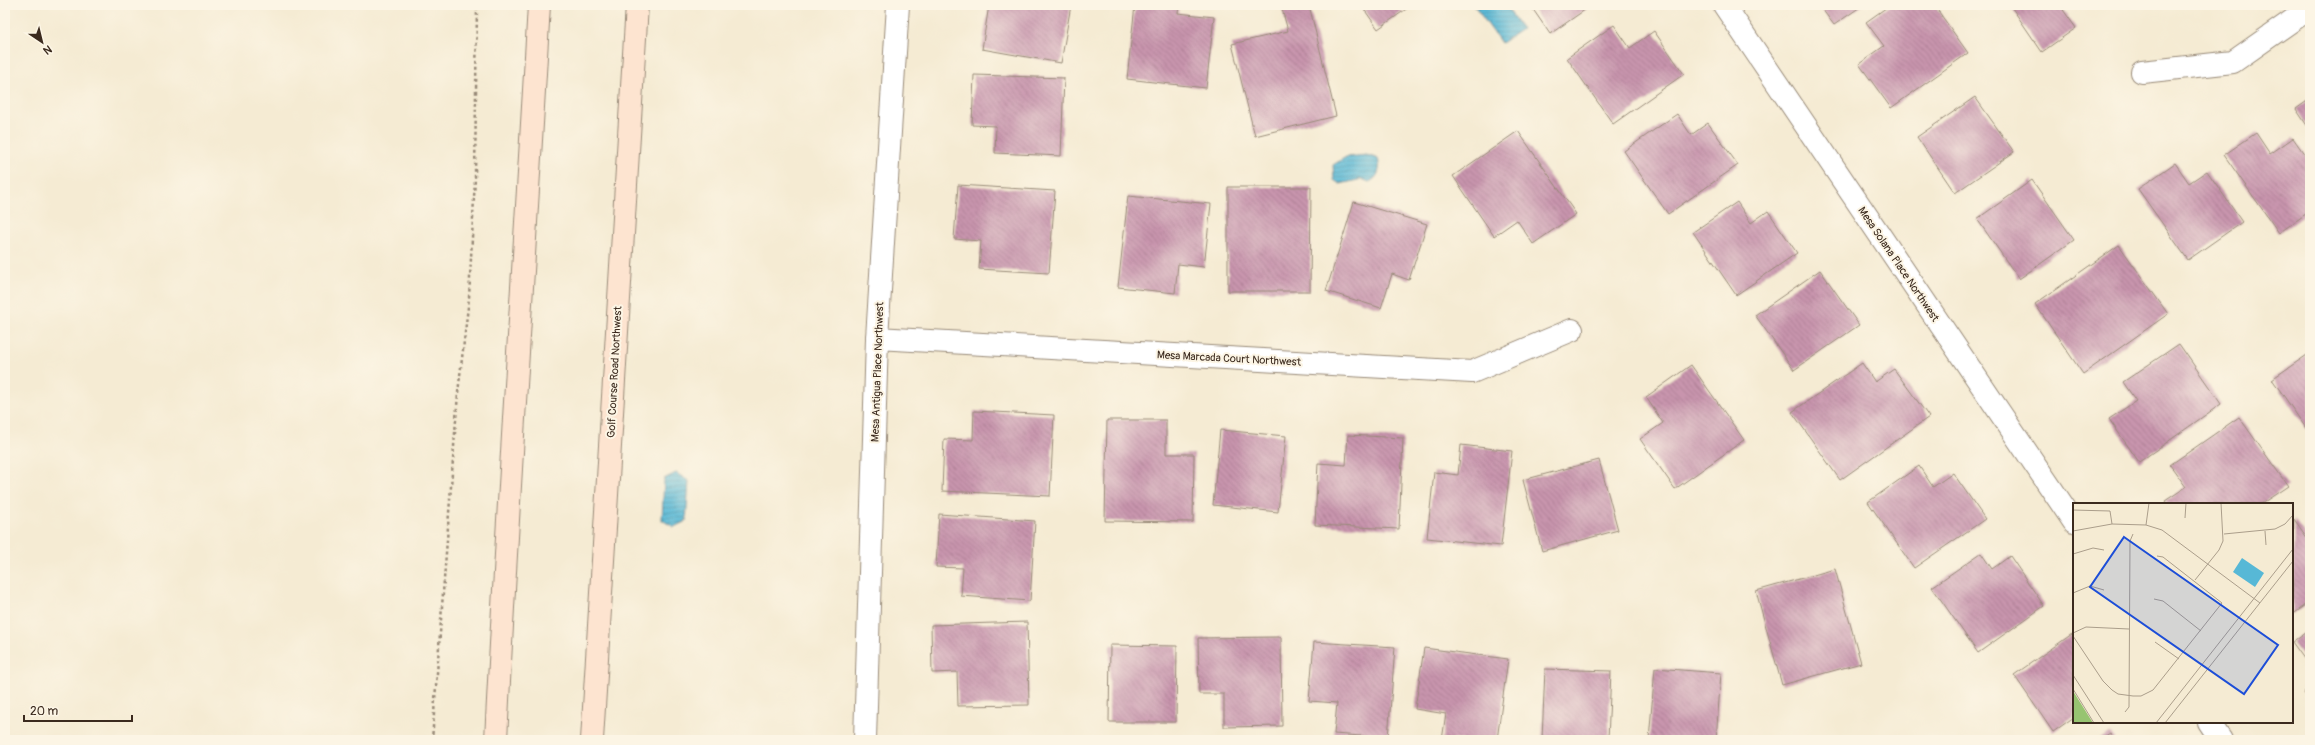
<svg xmlns="http://www.w3.org/2000/svg" width="2315" height="745" font-family="Pangolin,sans-serif">
	<defs>
		<pattern id="water-rules" width="6" height="5" patternUnits="userSpaceOnUse"><rect width="6" height="5" fill="#57b8d6"/><path d="M0 2.5h6" fill="none" stroke="#4996ad"/></pattern>
		<pattern id="building-back-hatch" width="6" height="6" patternUnits="userSpaceOnUse"><rect width="6" height="6" fill="#c894ad"/><path d="M-1 5l2 2M0 0l6 6M5-1l2 2" fill="none" stroke="#a4798c"/></pattern>
	</defs>
	<rect width="100%" height="100%" fill="#fcf5e5"/>
	<filter id="ink" filterUnits="userSpaceOnUse"><feTurbulence type="fractalNoise" baseFrequency=".025" numOctaves="2"/><feDisplacementMap in="SourceGraphic" scale="8" xChannelSelector="R" yChannelSelector="G"/><feConvolveMatrix kernelMatrix="1 2 1 2 8 2 1 2 1" color-interpolation-filters="sRGB"/></filter>
	<filter id="wash" filterUnits="userSpaceOnUse"><feTurbulence type="fractalNoise" baseFrequency=".012" numOctaves="4" result="noise"/><feDisplacementMap in="SourceGraphic" scale="16" xChannelSelector="R" yChannelSelector="G"/><feGaussianBlur stdDeviation="0.9" result="paint"/><feColorMatrix in="noise" values="0 0 0 0 0 0 0 0 0 0 0 0 0 0 0 0 0 1.4 0 .05"/><feComposite in="paint" operator="in"/></filter>
	<g filter="url(#wash)">
		<rect width="100%" height="100%" fill="#f5ebd3"/>
		<g fill="url(#water-rules)" stroke="#49717a">
			<path d="M1474,5H1505L1522,29L1501,43Z"/>
			<path d="M1367,155L1378,159C1381,168 1379,178 1369,182L1362,179L1340,184L1334,180L1333,165L1346,157Z"/>
			<path d="M676,473L689,481L686,521L674,527L662,520L664,479Z"/>
		</g>
		<g id="blocks">
			<g fill="url(#building-back-hatch)">
				<path d="M989,5H1071L1061,63L982,49Z"/>
				<path d="M1135,5H1179L1178,13L1214,17L1206,88L1127,79Z"/>
				<path d="M1298,5H1309L1336,116L1255,136L1232,44L1288,31L1282,9Z"/>
				<path d="M1361,5H1412L1378,29Z"/>
				<path d="M1530,5H1592L1550,34Z"/>
				<path d="M1819,5H1863L1834,25Z"/>
				<path d="M1890,5H1934L1968,53L1891,108L1859,64L1884,46L1866,22Z"/>
				<path d="M2010,5H2063L2061,7L2076,28L2042,52Z"/>
				<path d="M1614,25L1630,48L1654,31L1684,74L1613,124L1567,58Z"/>
				<path d="M974,75L1064,78L1061,156L995,153L996,126L972,125Z"/>
				<path d="M1975,97L2014,152L1955,193L1917,137Z"/>
				<path d="M2310,99V130L2296,109Z"/>
				<path d="M1677,114L1691,135L1708,123L1738,165L1668,214L1624,151Z"/>
				<path d="M1518,131L1576,214L1533,244L1517,220L1494,236L1453,176Z"/>
				<path d="M2256,133L2270,154L2293,138L2310,162V211L2279,233L2224,155Z"/>
				<path d="M2175,163L2189,183L2207,171L2242,222L2188,260L2138,189Z"/>
				<path d="M2032,180L2074,240L2019,279L1977,219Z"/>
				<path d="M958,185L1055,191L1049,273L979,269L981,241L954,239Z"/>
				<path d="M1228,187H1311L1310,291H1228Z"/>
				<path d="M1128,196L1211,204L1204,267L1178,264L1175,293L1118,287Z"/>
				<path d="M1354,202L1427,224L1409,280L1392,274L1381,308L1326,291Z"/>
				<path d="M1737,202L1751,223L1768,211L1797,253L1736,295L1693,232Z"/>
				<path d="M2119,245L2168,314L2083,374L2035,304Z"/>
				<path d="M1820,270L1859,325L1794,370L1755,315Z"/>
				<path d="M2179,344L2221,404L2139,462L2109,419L2136,401L2123,382Z"/>
				<path d="M2310,353V434L2272,379Z"/>
				<path d="M1862,363L1875,382L1894,369L1929,417L1840,480L1792,412Z"/>
				<path d="M1691,365L1744,440L1675,489L1640,439L1663,423L1646,397Z"/>
				<path d="M974,411L1054,415L1050,496L942,491L944,439L973,440Z"/>
				<path d="M2239,417L2288,486L2261,504H2167L2165,501L2186,487L2170,465Z"/>
				<path d="M1107,420H1166V454H1194L1193,522L1105,521Z"/>
				<path d="M1220,430L1286,436L1278,512L1213,505Z"/>
				<path d="M1348,435L1403,438L1399,529L1315,525L1318,463L1346,465Z"/>
				<path d="M1461,445L1512,451L1501,546L1427,538L1434,472L1458,475Z"/>
				<path d="M1599,460L1618,530L1542,551L1523,480Z"/>
				<path d="M1919,466L1933,487L1953,473L1985,519L1914,568L1868,502Z"/>
				<path d="M939,514L1035,521L1030,601L961,596L963,568L936,567Z"/>
				<path d="M2294,519L2310,542V602L2292,615Z"/>
				<path d="M1981,553L1992,569L2010,556L2044,606L1978,653L1932,587Z"/>
				<path d="M1835,569L1861,663L1782,685L1756,591Z"/>
				<path d="M1027,622L1029,705L958,706L957,672L932,673L931,625Z"/>
				<path d="M2310,629V667L2292,642Z"/>
				<path d="M2072,634L2074,637V717L2053,732L2014,675Z"/>
				<path d="M1281,637L1282,726L1224,727V694H1199L1198,638Z"/>
				<path d="M1314,642L1395,647L1388,738L1334,734L1337,703L1309,701Z"/>
				<path d="M1110,645L1177,646L1176,722H1109Z"/>
				<path d="M1424,648L1508,659L1497,740H1442L1446,714L1415,709Z"/>
				<path d="M1655,668L1721,673L1716,740H1649Z"/>
				<path d="M1545,669L1611,671L1608,740H1542Z"/>
				<path d="M2310,689V702L2304,693Z"/>
				<path d="M2110,733L2115,740H2099Z"/>
			</g>
		</g>
	</g>
	<g filter="url(#ink)">
		<use href="#blocks" fill-opacity="0" stroke="#988a78" stroke-width="1"/>
		<g fill="none" stroke-linecap="round" stroke-linejoin="round">
			<g stroke="#988a78" stroke-width="24">
				<g id="street">
					<path d="M1724,5L2074,522"/>
					<path d="M2142,72L2233,62L2310,8"/>
					<path d="M877,338L1472,372L1572,330"/>
					<path d="M2209,722L2221,740"/>
					<path d="M865,740L877,338L898,5"/>
				</g>
			</g>
			<g stroke="#988a78" stroke-width="24">
				<g id="secondary">
					<path d="M496,740C508,495 525,250 539,5"/>
					<path d="M592,740L637,5"/>
				</g>
			</g>
			<path stroke="#988a78" stroke-width="2.5" stroke-dasharray="3 3" stroke-linecap="butt" d="M432,740L458,393L469,298L475,178L477,5"/>
			<use href="#street" stroke="#fff" stroke-width="22"/>
			<use href="#secondary" stroke="#fde4d0" stroke-width="22"/>
		</g>
	</g>
	<g text-anchor="middle" stroke-width="4" stroke-linejoin="round" paint-order="stroke">
		<g font-size="11" fill="#3b2a1e" stroke="#fcf5e5">
			<text transform="translate(1899 264) rotate(56)" y="4">Mesa Solana Place Northwest</text>
			<text transform="translate(1229 358) rotate(3)" y="4">Mesa Marcada Court Northwest</text>
			<text transform="translate(614 372) rotate(-87)" y="4">Golf Course Road Northwest</text>
			<text transform="translate(877 372) rotate(-88)" y="4">Mesa Antigua Place Northwest</text>
		</g>
	</g>
	<g transform="translate(2073 503)">
		<rect width="220" height="220" fill="#f5ebd3"/>
		<path d="M0,188L20,220H0Z" fill="#97c471"/>
		<path d="M169,55L191,70L182,84L160,69Z" fill="#57b8d6"/>
		<path fill="none" stroke="#ab9e8b" stroke-width="1" d="M0,7L37,8L39,21M112,15L113,0M73,22L76,0M0,28L39,21L73,22L89,27L187,100M192,28L193,42M151,31L202,26L212,21L220,12M0,51L20,45L31,47M122,77L146,47L150,38L148,0M0,90L17,83L31,87M81,96L90,98L128,128M0,130L13,124L56,126M0,133L30,178L39,187L45,191L60,193H68L80,187L149,100L90,54L84,53M82,139L106,156M0,172L31,220M0,186L21,220M52,209L56,204L57,38L60,31M83,220L220,46M92,220L220,58"/>
		<path fill="#1d4ed8" fill-opacity="0.15" stroke="#1d4ed8" stroke-width="2" d="M51,34L205,142L171,191L17,84Z"/>
		<rect width="220" height="220" fill="none" stroke="#3b2a1e" stroke-width="2"/>
	</g>
	<rect width="2315" height="745" fill="none" stroke="#fcf5e5" stroke-width="20"/>
	<g transform="translate(42 42) rotate(145)" stroke="#fcf5e5" stroke-width="3" paint-order="stroke">
	<path d="M0-3L7 15L0 10L-7 15Z" fill="#3b2a1e"/>
	<text y="-6" font-size="11" font-weight="bold" text-anchor="middle" fill="#3b2a1e">N</text>
	</g>
	<path d="M24 715v6h108v-6" fill="none" stroke="#3b2a1e" stroke-width="2"/>
	<text x="30" y="715" font-size="12" fill="#3b2a1e" stroke="#fcf5e5" stroke-width="3" paint-order="stroke">20 m</text>
</svg>
